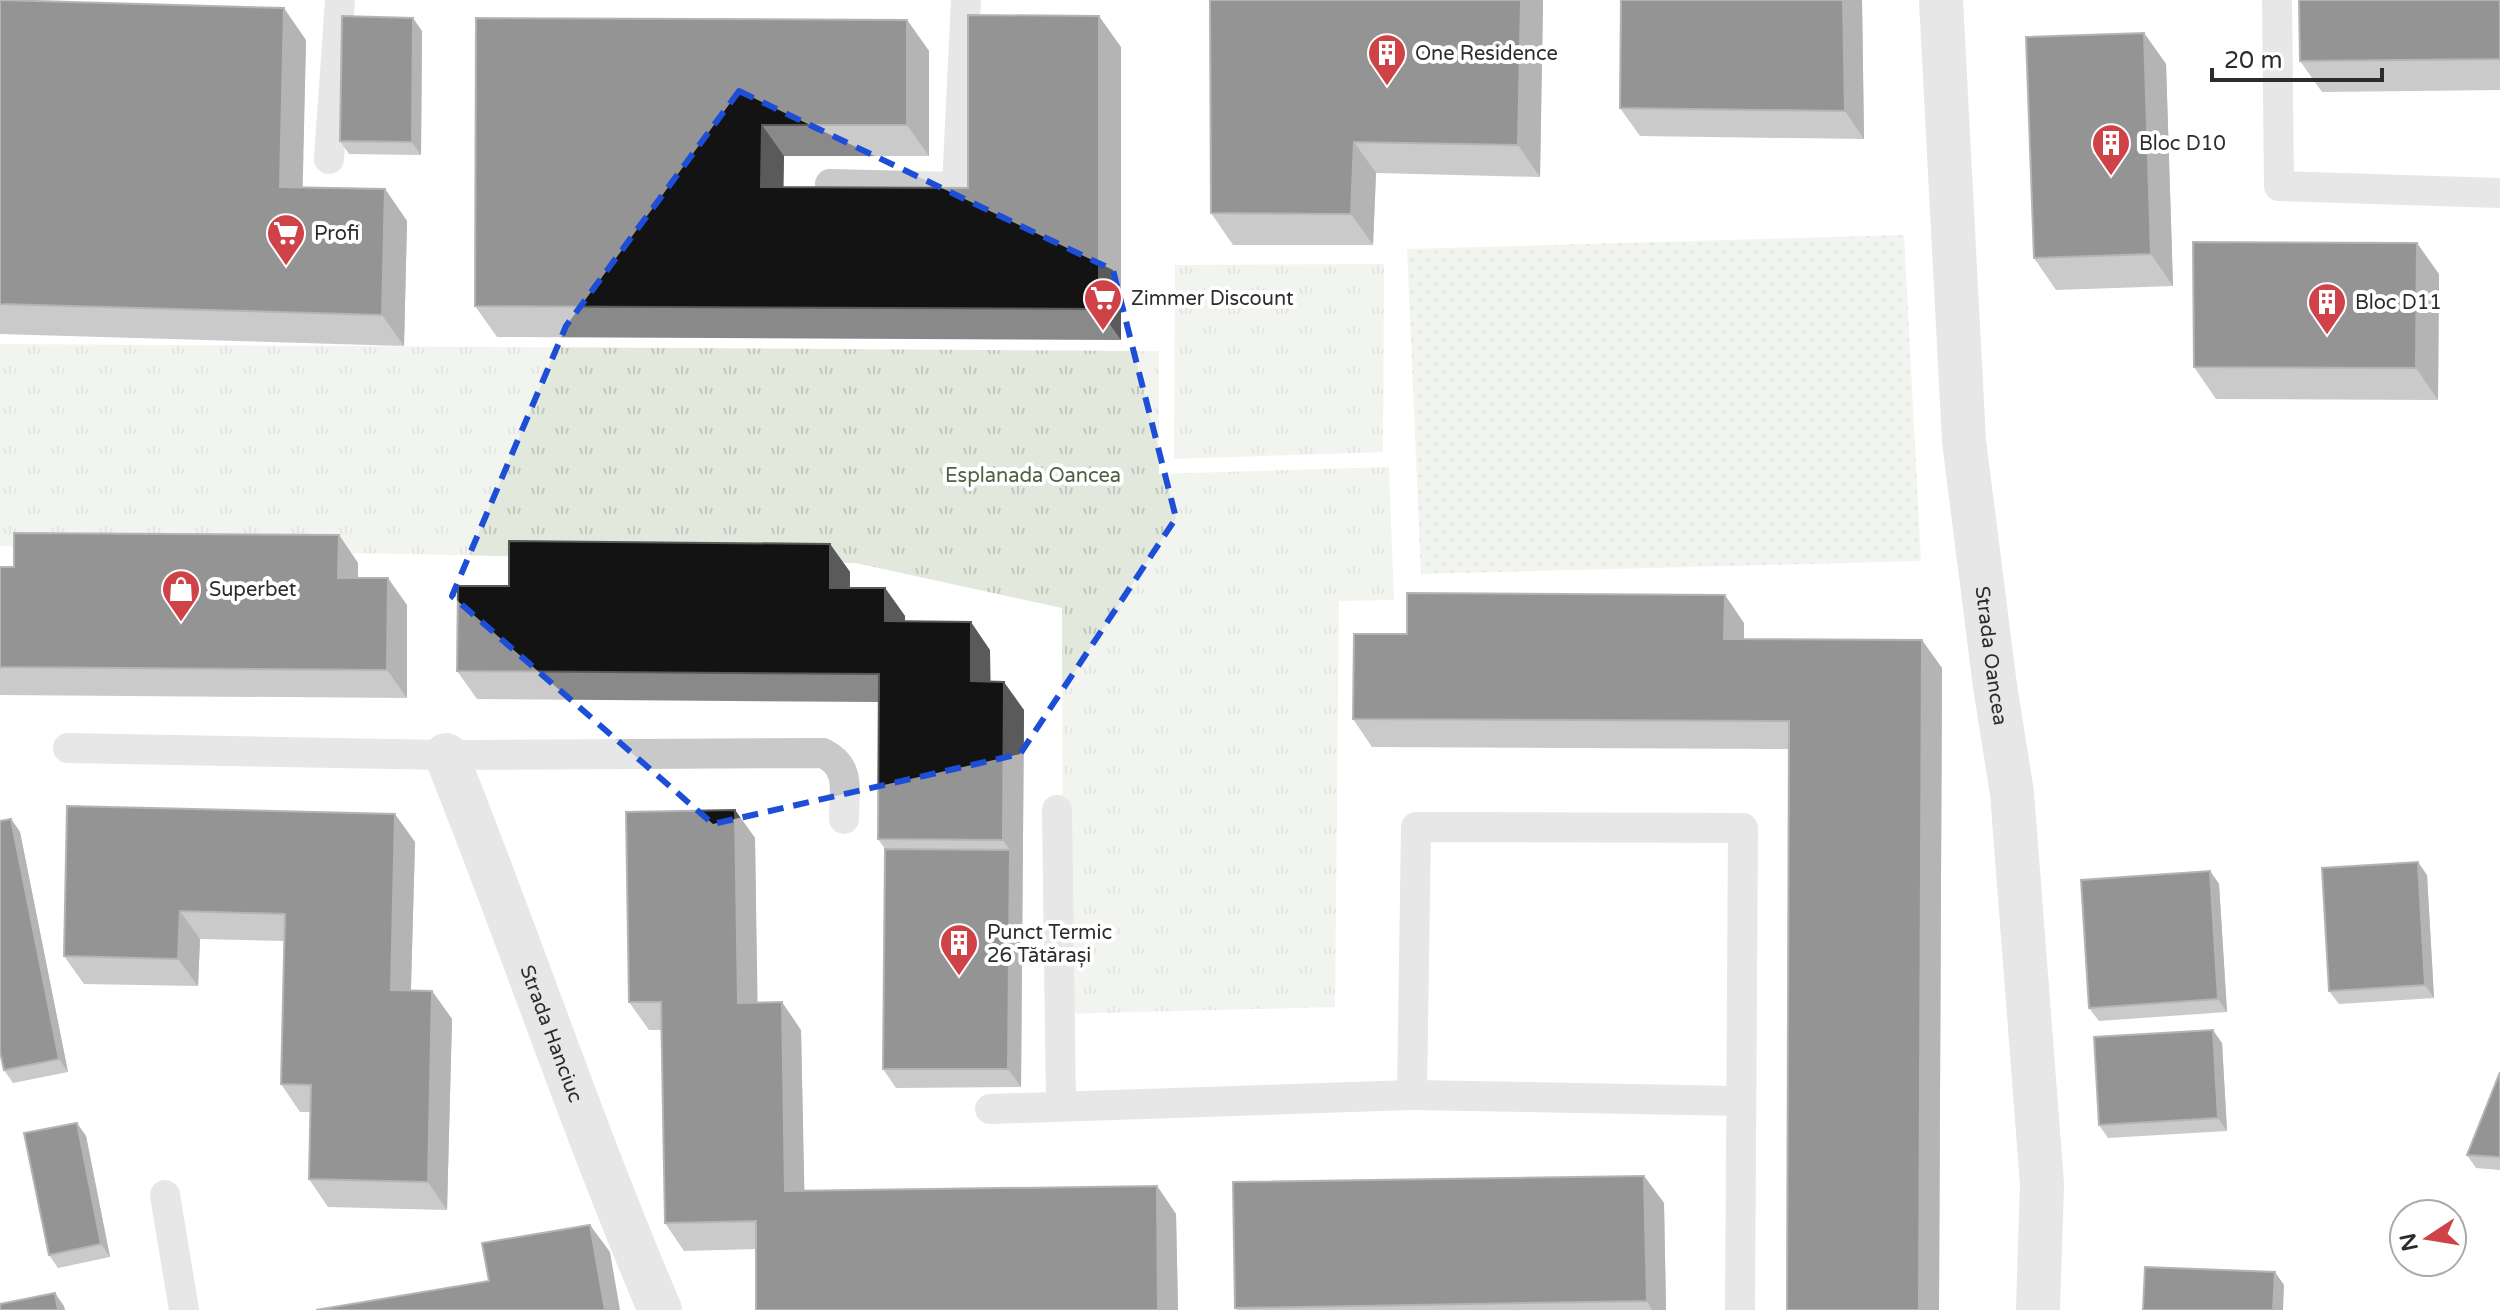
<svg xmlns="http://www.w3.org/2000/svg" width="2500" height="1310" font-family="'Varela Round',sans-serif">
	<defs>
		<pattern id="grass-dots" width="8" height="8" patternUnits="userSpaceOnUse" patternTransform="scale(2)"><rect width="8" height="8" fill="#e2e8dc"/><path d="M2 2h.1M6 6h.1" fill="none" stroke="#c2c7bd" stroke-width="1.8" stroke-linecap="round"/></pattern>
		<pattern id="park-tufts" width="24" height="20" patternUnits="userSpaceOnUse" patternTransform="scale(2)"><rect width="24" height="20" fill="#e2e8dc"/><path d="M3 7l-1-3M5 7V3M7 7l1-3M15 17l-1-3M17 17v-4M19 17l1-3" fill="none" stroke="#c2c7bd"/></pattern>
	</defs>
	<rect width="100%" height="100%" fill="#fff"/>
	<path fill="url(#grass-dots)" d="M1904,235L1921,561L1421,574L1407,249Z"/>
	<g fill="url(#park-tufts)">
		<path d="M1384,264L1383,452L1174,459L1175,265Z"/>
		<path d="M0,344L1159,351V474L1389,467L1394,600L1339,601L1335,1007L1063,1014L1062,608L856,563L0,546Z"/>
	</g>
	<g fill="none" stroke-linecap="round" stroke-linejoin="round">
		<g stroke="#c9c9c9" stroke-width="30">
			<path d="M2277,0L2279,186L2500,193"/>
			<path d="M329,159L340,0"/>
			<path d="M830,184L957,187L966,0"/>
			<path d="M68,748L446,755L823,753C852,767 844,792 844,819"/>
			<path d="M1057,810L1061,1106"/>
			<path d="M1412,1095L1741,1101"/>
			<path d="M990,1109L1412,1095L1416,827L1743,828L1740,1310"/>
			<path d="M165,1195L184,1310"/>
		</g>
		<path stroke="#c9c9c9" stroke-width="44" id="s1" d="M446,755C520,939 582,1128 660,1310"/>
		<path stroke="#c9c9c9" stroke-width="44" id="s2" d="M1941,0L1964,441L1995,686L2012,793L2042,1184L2038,1310"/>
	</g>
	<g fill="#898989">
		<path d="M0,0L306,40L302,187L385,189L407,221L404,346L0,334Z"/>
		<path d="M1543,0L1540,177L1376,173L1373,245H1233L1211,213Z"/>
		<path d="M1862,0L1864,139L1640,136L1620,108Z"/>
		<path d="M2500,0V90L2322,92L2300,61Z"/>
		<path d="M907,20L929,51V156H784L783,187L968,188L1121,47V340L497,337L475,306Z"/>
		<path d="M422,31L421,155L349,154L340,141Z"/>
		<path d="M2144,33L2166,64L2173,286L2056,290L2034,258Z"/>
		<path d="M2439,274L2438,400L2216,399L2194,367Z"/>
		<path d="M339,535L358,563V578L407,605V698L0,695V567H14Z"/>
		<path d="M830,544L850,572V588H885L905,616V621L990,650V682L1024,710L1021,1087L896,1088L883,1069L885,849L878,839L879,702L477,699L457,671L509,586Z"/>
		<path d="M1744,623V639L1942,668L1939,1310H1787L1789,749L1372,747L1353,719L1407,634Z"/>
		<path d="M67,806L415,842L411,991H432L452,1019L447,1210L328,1207L309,1179L310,1112H300L281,1084L284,941L200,939L198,986L84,984L64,956Z"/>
		<path d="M735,810L755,838L757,1003L801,1030L804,1191L1157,1186L1176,1214L1178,1310H756V1249L684,1251L665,1223L662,1030H649L629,1002Z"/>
		<path d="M11,819L20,832L68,1072L13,1083L4,1070Z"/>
		<path d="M2210,871L2219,884L2227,1012L2099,1021L2089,1008Z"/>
		<path d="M2427,875L2434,998L2339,1004L2329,991Z"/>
		<path d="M2222,1043L2227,1131L2108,1138L2099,1125Z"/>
		<path d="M2500,1072V1170L2476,1168L2467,1155Z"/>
		<path d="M86,1136L110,1257L58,1268L49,1255Z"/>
		<path d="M1644,1176L1664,1203L1666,1310H1237L1235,1308Z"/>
	</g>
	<g fill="#5a5a5a">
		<path d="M1521,0H1543L1540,177L1518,145Z"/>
		<path d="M1843,0H1862L1864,139L1845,111Z"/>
		<path d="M284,8L306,40L302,218L280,187Z"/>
		<path d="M1099,16L1121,47V340L1099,309Z"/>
		<path d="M413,18L422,31L421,155L412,142Z"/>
		<path d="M907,20L929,51V156L907,125Z"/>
		<path d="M2144,33L2166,64L2173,286L2151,254Z"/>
		<path d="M762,125L784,156L783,218L761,187Z"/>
		<path d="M1354,142L1376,173L1373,245L1351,214Z"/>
		<path d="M385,189L407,221L404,346L382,315Z"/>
		<path d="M2417,243L2439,274L2438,400L2416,368Z"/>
		<path d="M339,535L358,563V605L338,578Z"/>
		<path d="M830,544L850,572L849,615L830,588Z"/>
		<path d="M388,578L407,605V698L387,670Z"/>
		<path d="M885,588L905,616V649L885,621Z"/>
		<path d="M1725,595L1744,623V666L1724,639Z"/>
		<path d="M971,622L990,650L991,709L971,681Z"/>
		<path d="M1922,640L1942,668L1939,1310H1919Z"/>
		<path d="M1004,682L1024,710L1021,1087L1008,1069L1010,850L1003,840Z"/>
		<path d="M735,810L755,838L758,1031L738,1003Z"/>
		<path d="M395,814L415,842L410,1018L391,990Z"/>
		<path d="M11,819L20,832L68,1072L59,1059Z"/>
		<path d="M2418,862L2427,875L2434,998L2425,985Z"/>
		<path d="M2210,871L2219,884L2227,1012L2218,999Z"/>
		<path d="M180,911L200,939L198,986L178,959Z"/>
		<path d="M432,991L452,1019L447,1210L428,1182Z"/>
		<path d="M782,1002L801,1030L805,1219L785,1191Z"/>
		<path d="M2213,1030L2222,1043L2227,1131L2218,1118Z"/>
		<path d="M77,1123L86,1136L110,1257L101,1244Z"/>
		<path d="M1644,1176L1664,1203L1666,1310H1652L1647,1301Z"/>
		<path d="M1157,1186L1176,1214L1178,1310H1158Z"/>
		<path d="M590,1225L610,1252L620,1310H605Z"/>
		<path d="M2275,1272L2284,1285L2283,1310H2273Z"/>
		<path d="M55,1293L64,1306L65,1310H58Z"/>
	</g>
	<g fill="#131313" stroke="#5a5a5a" stroke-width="2">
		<path d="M0,0L284,8L280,187L385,189L382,315L0,304Z"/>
		<path d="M1210,0H1521L1518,145L1354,142L1351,214L1211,213Z"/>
		<path d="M1621,0H1843L1845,111L1620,108Z"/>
		<path d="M2299,0H2500V59L2300,61Z"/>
		<path d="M968,15L1099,16V309L475,306L476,18L907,20V125H762L761,187L968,188Z"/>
		<path d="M342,16L413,18L412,142L340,141Z"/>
		<path d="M2144,33L2151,254L2034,258L2026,37Z"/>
		<path d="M2193,242L2417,243L2416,368L2194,367Z"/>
		<path d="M14,533L339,535L338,578H388L387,670L0,667V567H14Z"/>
		<path d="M509,541L830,544V588H885V621L971,622V681L1004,682L1003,840L878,839L879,674L457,671L458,586H509Z"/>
		<path d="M1407,593L1725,595L1724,639L1922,640L1919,1310H1787L1789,721L1353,719L1354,634H1407Z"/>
		<path d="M67,806L395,814L391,990L432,991L428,1182L309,1179L311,1085L281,1084L285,914L180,911L178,959L64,956Z"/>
		<path d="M735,810L738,1003L782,1002L785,1191L1157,1186L1158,1310H756V1221L665,1223L661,1002H629L626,812Z"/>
		<path d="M11,819L59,1059L4,1070L0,1052V821Z"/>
		<path d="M885,849L1010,850L1008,1069H883Z"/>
		<path d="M2418,862L2425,985L2329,991L2322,868Z"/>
		<path d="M2210,871L2218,999L2089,1008L2081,880Z"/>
		<path d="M2213,1030L2218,1118L2099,1125L2094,1037Z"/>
		<path d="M2500,1072V1157L2467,1155Z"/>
		<path d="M77,1123L101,1244L49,1255L24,1133Z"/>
		<path d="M1644,1176L1647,1301L1235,1308L1233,1182Z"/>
		<path d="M590,1225L605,1310H316L489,1281L482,1243Z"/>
		<path d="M2145,1267L2275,1272L2273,1310H2143Z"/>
		<path d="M55,1293L58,1310H0V1304Z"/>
	</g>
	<path d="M0 0H2500V1310H0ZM739,91L1113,270L1176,518L1020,754L713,824L452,596L566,326Z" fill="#fff" fill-opacity=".55" fill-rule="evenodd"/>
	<path fill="none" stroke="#1d4ed8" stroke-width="6" stroke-dasharray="16 10" stroke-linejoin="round" d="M739,91L1113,270L1176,518L1020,754L713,824L452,596L566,326Z"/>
	<defs>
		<g id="building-pin" transform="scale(2)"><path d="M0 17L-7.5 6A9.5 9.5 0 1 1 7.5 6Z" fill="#cf4248" stroke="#fff"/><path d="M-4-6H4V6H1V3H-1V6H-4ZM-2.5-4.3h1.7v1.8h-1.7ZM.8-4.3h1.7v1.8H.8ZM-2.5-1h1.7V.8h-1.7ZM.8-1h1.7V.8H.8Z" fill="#fff"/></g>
		<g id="supermarket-pin" transform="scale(2)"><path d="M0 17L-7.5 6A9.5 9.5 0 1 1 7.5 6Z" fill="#cf4248" stroke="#fff"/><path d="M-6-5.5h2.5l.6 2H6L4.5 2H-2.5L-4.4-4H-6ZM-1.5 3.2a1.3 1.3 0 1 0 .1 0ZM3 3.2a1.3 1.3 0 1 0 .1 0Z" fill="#fff"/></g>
		<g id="shop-pin" transform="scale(2)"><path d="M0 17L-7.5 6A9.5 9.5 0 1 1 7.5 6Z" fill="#cf4248" stroke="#fff"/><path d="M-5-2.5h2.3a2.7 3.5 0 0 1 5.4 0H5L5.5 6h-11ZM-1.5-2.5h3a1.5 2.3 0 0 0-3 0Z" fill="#fff"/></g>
	</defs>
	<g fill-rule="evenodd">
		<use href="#building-pin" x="1387" y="53"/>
		<use href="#building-pin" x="2111" y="143"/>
		<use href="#supermarket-pin" x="286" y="233"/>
		<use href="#supermarket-pin" x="1103" y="298"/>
		<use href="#building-pin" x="2327" y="302"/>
		<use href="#shop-pin" x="181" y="589"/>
		<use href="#building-pin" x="959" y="943"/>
	</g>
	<g text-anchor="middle" stroke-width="8" stroke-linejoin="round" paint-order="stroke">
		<g font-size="20" fill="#2c2c2c" stroke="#fff" text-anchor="start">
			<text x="1415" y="60">One Residence</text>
			<text x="2139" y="150">Bloc D10</text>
			<text x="314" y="240">Profi</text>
			<text x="1131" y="305">Zimmer Discount</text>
			<text x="2355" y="309">Bloc D11</text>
			<text x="209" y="596">Superbet</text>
			<text x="987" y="939">Punct Termic<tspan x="987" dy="23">26 Tătărași</tspan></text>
		</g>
		<g font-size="20" fill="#4f6240" stroke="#fff">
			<text x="1033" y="482">Esplanada Oancea</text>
		</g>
		<g font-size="20" fill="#2c2c2c" stroke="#fff">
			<text dy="7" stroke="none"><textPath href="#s2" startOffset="658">Strada Oancea</textPath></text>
			<text dy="7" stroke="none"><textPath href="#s1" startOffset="298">Strada Hanciuc</textPath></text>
		</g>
	</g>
	<g transform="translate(2428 1238) rotate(258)"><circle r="38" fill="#ffffff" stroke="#ababab" stroke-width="2"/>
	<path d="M0-6L14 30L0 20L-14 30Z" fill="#cf4248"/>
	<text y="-12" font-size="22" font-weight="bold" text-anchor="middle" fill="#2c2c2c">N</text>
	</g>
	<path d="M2212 68v12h170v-12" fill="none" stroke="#2c2c2c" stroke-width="4"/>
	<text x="2224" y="68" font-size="24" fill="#2c2c2c" stroke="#ffffff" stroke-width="6" paint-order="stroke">20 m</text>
</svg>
